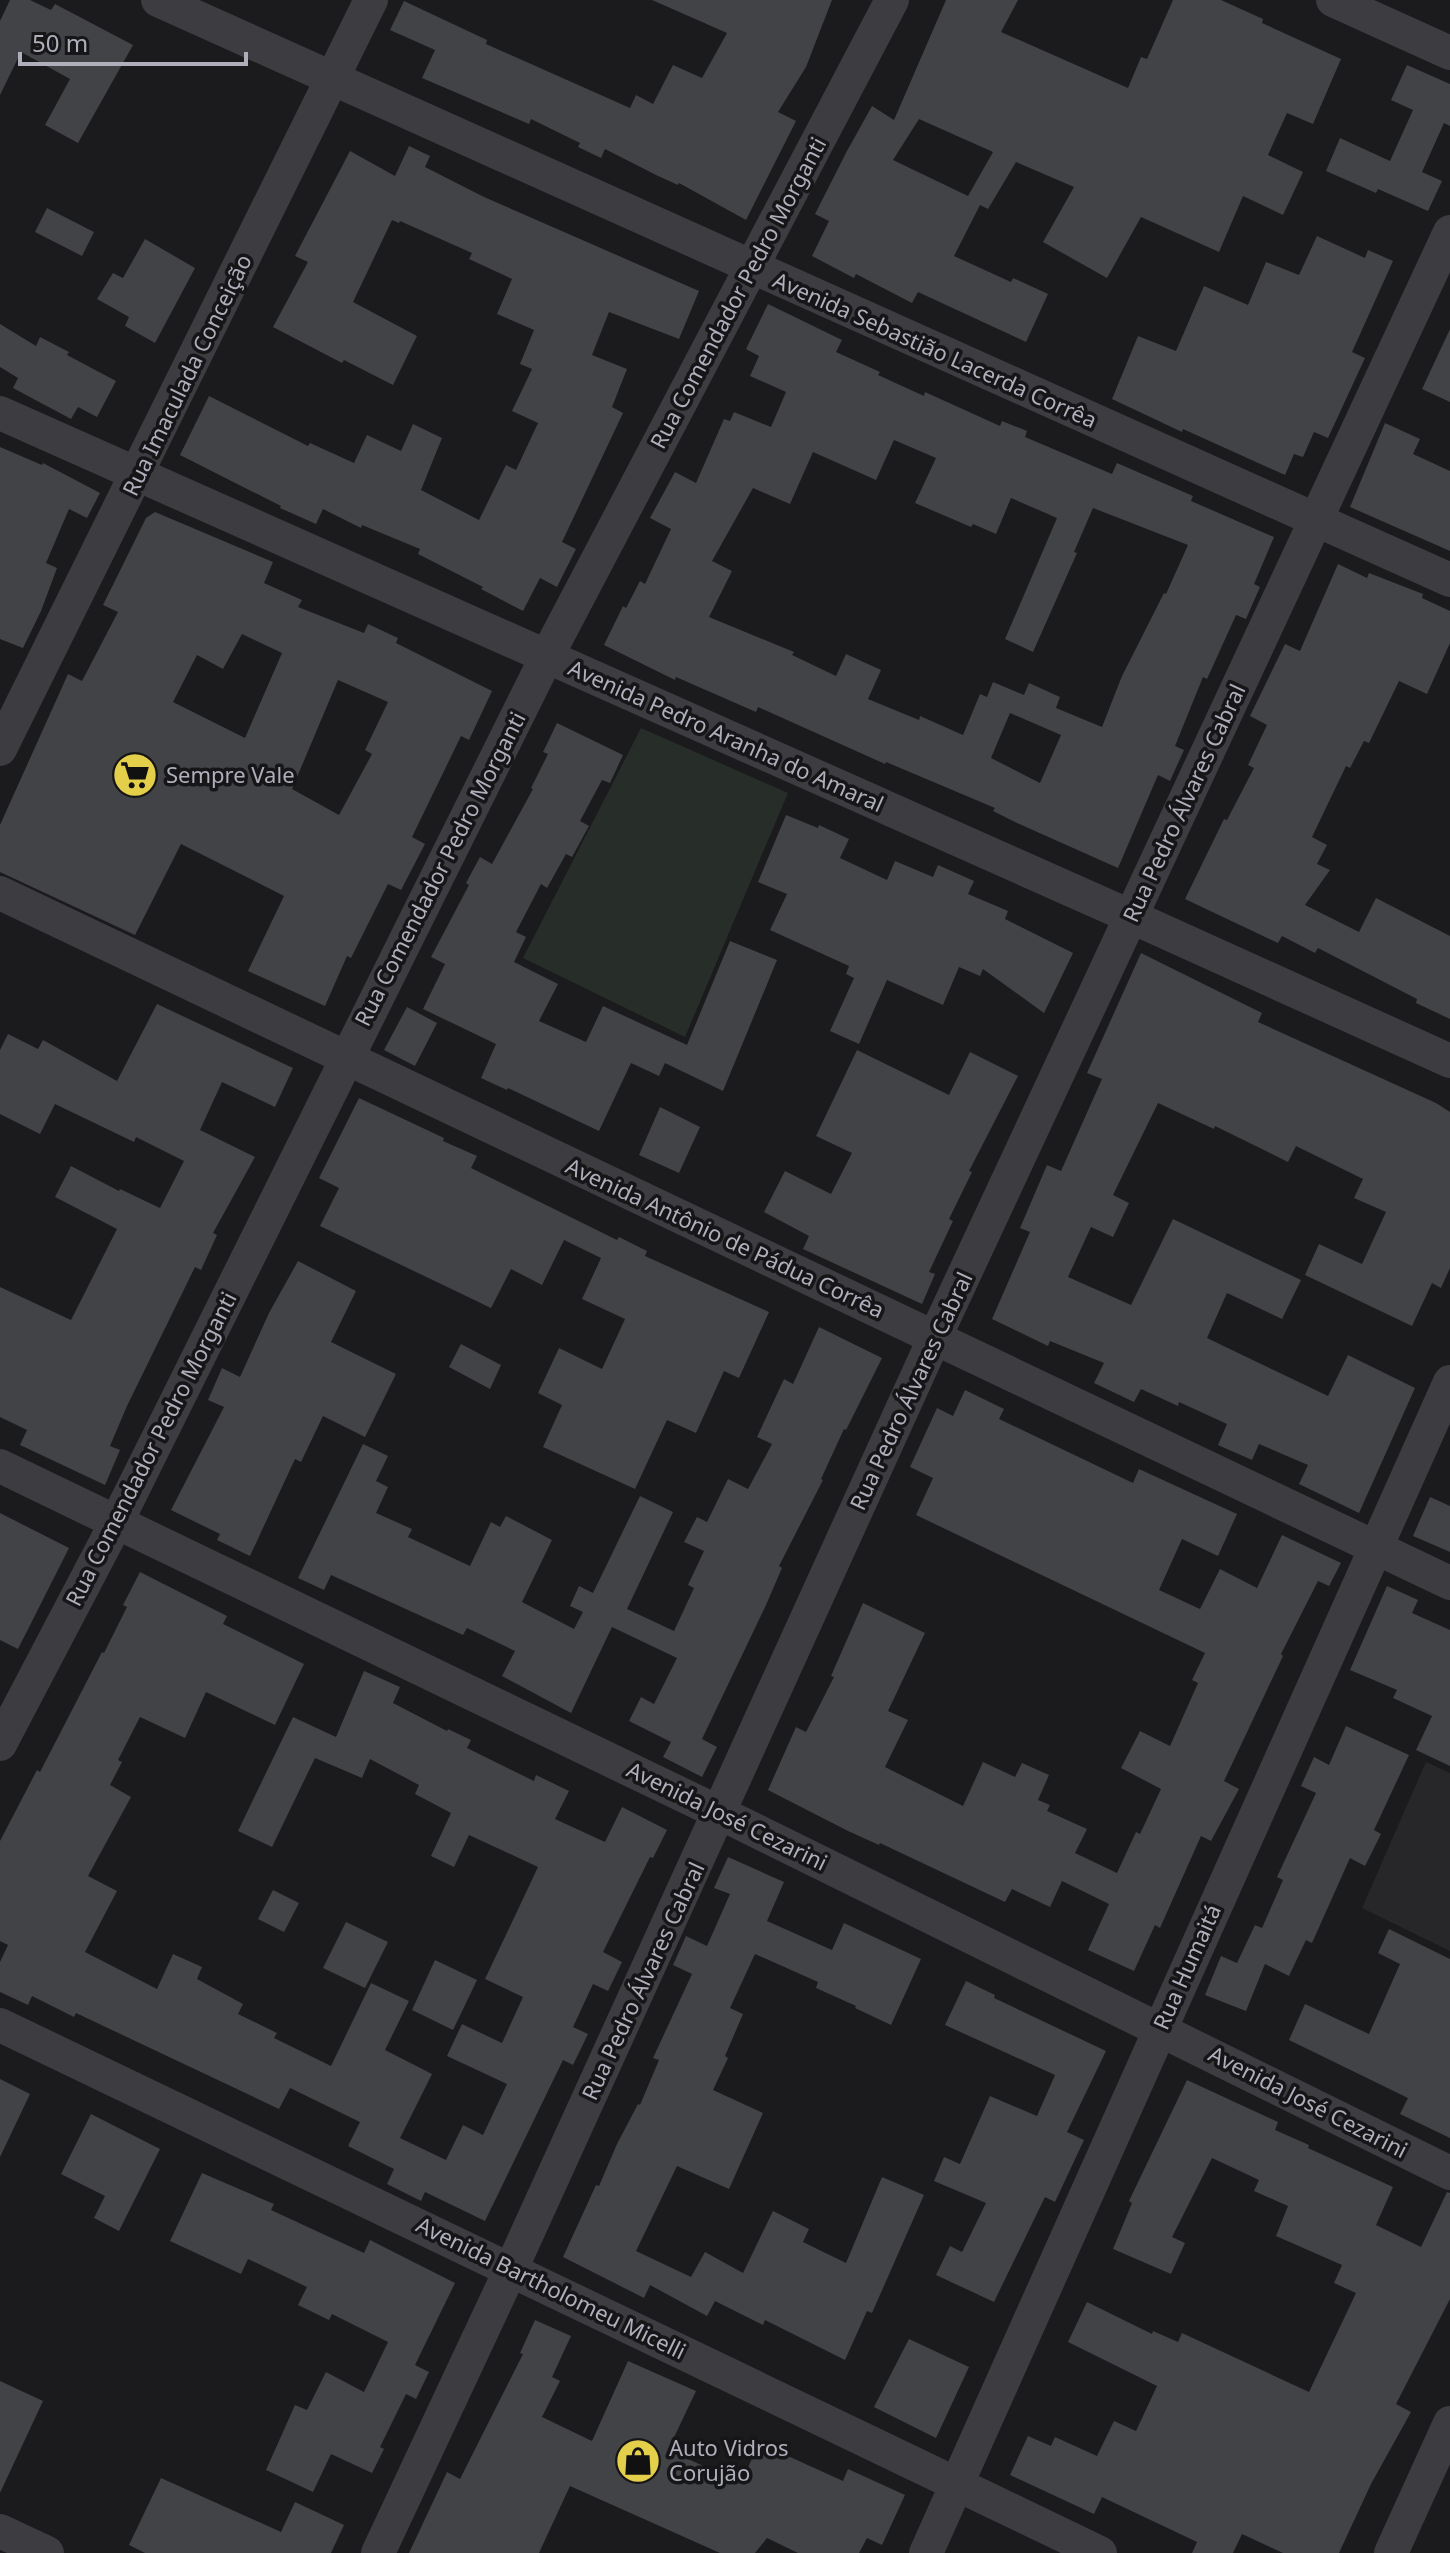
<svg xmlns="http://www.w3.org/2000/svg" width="1450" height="2553" font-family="'Noto Sans',sans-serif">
	<rect width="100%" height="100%" fill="#1b1a1c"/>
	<path fill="#272629" d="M1426,1762L1450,1773V1951L1362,1908Z"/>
	<path fill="#272e29" d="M641,728L788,793L685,1037L523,958Z"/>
	<g fill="#424346" fill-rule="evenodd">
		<path d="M10,0H30L51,10L55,4L133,45L78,143L45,125L70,79L21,52L0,95V21Z"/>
		<path d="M652,0H832L806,67L778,112L796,121L746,220L679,183L678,185L656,175L605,149L601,158L578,147L580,143L531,119L529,124L422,78L435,50L390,30L404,1L487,40L486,44L630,108L636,95L653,104L673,65L702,78L727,33Z"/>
		<path d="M946,0H1018L1001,32L1128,88L1141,57L1147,59L1173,0H1221L1263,19L1262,23L1341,59L1313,124L1287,113L1268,155L1303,172L1283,215L1243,196L1219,252L1141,217L1107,278L1043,242L1074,187L1016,162L988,209L980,205L954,256L1011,282L1013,278L1048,294L1026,342L918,292L912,303L856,274L854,278L812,256L829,221L815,214L847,151L872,106L894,120ZM919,119L993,152L968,196L893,160Z"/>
		<path d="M1407,65L1450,84V126L1444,123L1422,172L1442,181L1428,211L1378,189L1376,193L1326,171L1340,138L1390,161L1413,110L1391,100Z"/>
		<path d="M409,146L430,156L425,167L484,197L699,291L679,339L609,312L592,355L627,369L612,407L623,413L562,542L576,549L557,587L540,578L523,611L481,589L483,587L418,554L420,549L362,525L361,528L323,509L316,524L280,508L281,506L180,455L209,396L308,446L310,443L354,463L367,435L401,451L413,424L442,438L421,490L479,520L506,465L516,470L538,423L512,411L532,369L520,364L534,330L497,314L512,279L469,259L472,253L400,221L399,223L392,220L353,302L417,336L393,385L344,360L342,363L273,327L308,262L295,256L350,151L395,176Z"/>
		<path d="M47,208L94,232L82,256L35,232Z"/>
		<path d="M1317,236L1365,258L1368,250L1393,261L1352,352L1365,358L1328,438L1314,432L1303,457L1294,454L1285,475L1183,429L1182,432L1112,399L1138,336L1176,351L1204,286L1248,305L1266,262L1299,275Z"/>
		<path d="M145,239L195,268L155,343L125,326L129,317L97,299L113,273L123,278Z"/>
		<path d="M768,304L842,340L836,352L880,372L878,375L924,396L925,392L1000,426L1002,421L1027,431L1025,437L1112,474L1117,463L1193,496L1191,501L1274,537L1254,584L1260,587L1246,619L1236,615L1207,679L1203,677L1175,746L1184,750L1170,781L1158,775L1118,868L1017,823L993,811L995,808L886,762L885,764L758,707L756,712L676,677L675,680L604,645L623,606L626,608L640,581L645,584L671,529L650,518L675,472L696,483L724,419L730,421L734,412L771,427L786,392L750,376L759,356L746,349ZM894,440L936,458L915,503L971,527L973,524L996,534L1011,498L1057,518L1005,639L1033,652L1077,553L1074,552L1093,508L1188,545L1166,594L1164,593L1122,676L1102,727L1056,708L1060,697L1029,683L1024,695L993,682L987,697L980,694L963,735L920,716L919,720L868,699L881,670L846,654L836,676L792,655L794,652L709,617L732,571L712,561L753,488L790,504L813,452L876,480ZM1010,713L1061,735L1040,783L991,758Z"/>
		<path d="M0,324L36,346L40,337L69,352L67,355L116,381L97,417L78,407L71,419L13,388L18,378L0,367Z"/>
		<path d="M1450,329V402L1422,389Z"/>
		<path d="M1385,423L1420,439L1413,454L1450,471V551L1350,507Z"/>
		<path d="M0,447L42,465L43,463L100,493L87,518L69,509L46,563L57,568L41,611L23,648L0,639Z"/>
		<path d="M155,512L273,562L264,583L302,600L298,607L364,633L368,624L398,638L396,643L492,691L469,740L461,736L412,837L425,844L401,890L388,884L351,958L347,956L325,1006L248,971L284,896L181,844L135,935L0,872V825L68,674L82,681L118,612L103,605L146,518ZM242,634L282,653L245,738L173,702L197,655L223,669ZM338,680L388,702L365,750L372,754L339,815L292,789Z"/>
		<path d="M1338,564L1367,578L1369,573L1423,594L1422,598L1450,611V643L1427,694L1399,681L1369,743L1364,741L1350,768L1346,766L1312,837L1327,845L1317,864L1330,870L1305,905L1359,932L1376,898L1450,936V1019L1416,1003L1417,999L1318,948L1315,953L1282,936L1278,943L1185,899L1224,819L1227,820L1254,768L1248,765L1267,725L1250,716L1285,644L1300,651Z"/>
		<path d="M557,723L623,755L610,783L602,780L580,821L589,826L572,857L566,854L547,888L541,884L516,932L526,937L514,962L558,984L539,1021L586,1042L603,1006L687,1045L730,941L777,960L723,1091L665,1063L659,1076L631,1063L599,1131L508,1088L507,1090L481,1078L496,1044L423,1009L445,964L431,957L469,885L466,883L480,857L492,864L533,789L531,788L548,754L543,752Z"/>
		<path d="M786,815L818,828L819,825L849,839L840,858L887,880L895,861L933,877L938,865L974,881L968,894L1008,911L1005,919L1073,953L1044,1013L983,969L980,976L959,967L943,1005L887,980L859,1044L830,1031L854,978L846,974L849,966L770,930L787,894L758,882Z"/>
		<path d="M1141,953L1262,1013L1258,1022L1436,1103L1450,1112V1268L1441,1288L1432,1283L1412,1326L1305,1275L1319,1244L1362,1264L1386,1212L1354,1198L1363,1179L1296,1146L1288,1162L1215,1126L1214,1129L1158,1103L1113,1195L1129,1203L1113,1237L1091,1227L1068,1277L1131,1305L1173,1219L1301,1280L1282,1319L1227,1293L1207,1338L1328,1396L1348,1355L1415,1388L1359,1513L1299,1484L1308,1465L1259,1444L1252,1460L1218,1445L1227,1424L1179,1402L1178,1406L1141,1389L1134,1402L1094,1383L1104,1363L1050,1341L1048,1346L992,1319L1030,1232L1020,1228L1047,1165L1061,1171L1102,1079L1087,1073Z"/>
		<path d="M157,1004L293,1068L275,1107L222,1082L200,1130L255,1157L213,1233L217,1235L201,1270L195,1267L127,1406L110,1446L120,1450L105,1485L20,1445L27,1430L0,1417V1287L71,1320L117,1229L55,1197L71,1166L119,1191L120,1189L160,1208L184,1161L136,1137L134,1142L55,1104L40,1134L0,1114V1050L8,1034L38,1049L43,1040L117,1081Z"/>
		<path d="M407,1007L437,1023L415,1066L384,1050Z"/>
		<path d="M857,1050L949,1095L970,1052L1018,1076L969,1171L972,1172L949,1219L953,1221L929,1272L935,1274L922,1304L803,1249L809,1236L764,1212L785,1171L831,1194L852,1153L816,1136Z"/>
		<path d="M359,1098L444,1138L443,1141L477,1156L471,1168L617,1240L619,1237L647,1251L645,1256L769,1312L739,1378L724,1371L696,1433L667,1420L635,1489L543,1447L562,1405L538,1393L559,1348L602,1369L625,1319L582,1299L601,1258L564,1240L542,1285L511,1269L491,1308L320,1226L339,1188L319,1178Z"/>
		<path d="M660,1107L700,1127L679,1173L639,1155Z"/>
		<path d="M298,1261L356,1291L331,1342L396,1374L365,1437L323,1416L301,1462L295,1459L250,1556L217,1540L220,1534L171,1510L224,1407L208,1400L222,1368L240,1377L269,1313Z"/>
		<path d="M819,1327L882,1358L846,1430L844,1429L821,1479L823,1480L779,1566L782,1568L766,1605L702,1739L717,1747L702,1777L663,1757L671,1742L629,1721L641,1697L654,1704L677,1658L612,1627L571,1713L502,1676L515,1651L467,1628L463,1635L331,1575L324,1590L298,1578L363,1444L388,1456L376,1481L388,1487L376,1513L412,1529L408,1537L470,1566L491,1522L500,1527L506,1516L552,1540L522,1602L574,1629L583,1612L570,1606L579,1586L593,1593L640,1496L673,1512L627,1609L674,1631L694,1588L688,1585L704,1551L684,1542L697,1517L707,1522L728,1479L748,1489L772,1444L757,1437L784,1379L793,1384Z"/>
		<path d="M461,1344L501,1365L490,1389L449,1367Z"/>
		<path d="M965,1390L1004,1409L999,1419L1133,1483L1139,1469L1237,1514L1218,1556L1182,1539L1159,1590L1200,1609L1220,1569L1257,1588L1282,1535L1341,1563L1329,1586L1318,1581L1281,1654L1283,1656L1224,1781L1239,1789L1211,1841L1201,1836L1160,1928L1155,1925L1134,1971L1088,1950L1109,1904L1062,1881L1050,1907L1012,1889L1005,1902L880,1843L879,1845L848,1831L768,1790L796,1727L806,1732L834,1677L831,1676L863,1603L925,1633L888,1711L908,1720L885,1767L963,1806L983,1762L1015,1777L1022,1763L1049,1775L1038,1800L1050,1805L1047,1811L1087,1829L1075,1853L1117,1873L1136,1832L1140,1834L1161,1789L1121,1768L1140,1731L1170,1746L1198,1683L1192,1680L1205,1653L916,1515L933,1478L910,1467L937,1408L953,1416Z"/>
		<path d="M1430,1497L1450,1506V1552L1413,1536Z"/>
		<path d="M0,1513L69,1548L18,1649L0,1640Z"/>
		<path d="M140,1572L227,1616L223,1624L304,1664L275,1725L206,1692L185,1738L140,1717L118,1760L122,1762L110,1785L131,1797L88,1876L117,1891L85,1952L157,1989L173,1954L202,1967L197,1979L243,2004L238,2014L277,2033L274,2038L331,2066L371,1983L409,2001L385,2050L432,2074L400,2138L446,2160L463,2125L483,2135L507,2084L447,2056L462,2024L502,2043L523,1997L485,1979L538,1867L469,1835L454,1867L431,1856L451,1813L415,1794L419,1785L370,1759L362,1778L315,1758L272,1847L238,1831L293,1717L336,1737L364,1671L400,1687L393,1703L447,1731L448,1729L471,1740L467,1748L534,1781L536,1775L569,1791L555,1819L605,1842L622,1807L667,1830L653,1858L650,1857L603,1952L622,1962L608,1991L593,1984L573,2027L588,2034L573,2065L563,2060L485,2221L425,2192L421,2201L387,2184L394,2169L348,2146L360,2122L290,2088L279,2109L76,2013L74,2017L32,1996L28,2005L0,1992V1962L8,1945L0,1941V1841L37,1770L40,1772L102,1652L104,1653L127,1607L123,1605Z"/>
		<path d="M1387,1586L1418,1600L1412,1613L1450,1630V1766L1416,1750L1432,1716L1393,1698L1397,1690L1350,1670Z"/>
		<path d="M1346,1726L1409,1755L1374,1830L1381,1834L1365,1866L1350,1858L1312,1943L1306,1940L1289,1976L1265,1964L1246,2011L1205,1995L1221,1956L1237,1963L1255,1925L1262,1928L1283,1880L1277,1877L1316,1793L1301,1786L1314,1757L1329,1765Z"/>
		<path d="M728,1857L784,1882L767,1921L832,1950L844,1923L921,1959L891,2025L855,2008L856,2006L816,1988L818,1982L755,1954L730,2008L743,2014L725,2056L728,2058L713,2090L763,2113L729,2189L677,2166L636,2251L691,2277L705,2252L743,2273L773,2211L809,2229L803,2242L846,2263L882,2177L924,2195L872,2313L867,2311L845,2360L765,2320L763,2325L715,2301L707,2316L650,2285L644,2298L563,2257L596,2185L599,2186L617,2144L638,2104L640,2105L659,2060L653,2058L692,1974L673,1965L686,1936L707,1946L730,1894L714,1888Z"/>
		<path d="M273,1890L299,1903L284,1932L258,1919Z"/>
		<path d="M346,1922L388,1942L365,1988L323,1968Z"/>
		<path d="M1389,1929L1450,1959V2138L1400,2114L1408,2098L1289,2040L1305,2004L1369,2034L1400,1964L1378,1953Z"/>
		<path d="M435,1960L477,1980L453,2030L412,2010Z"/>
		<path d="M966,1981L995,1995L994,1998L1106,2051L1067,2132L1084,2140L1055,2202L1045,2197L994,2302L936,2275L950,2246L962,2252L986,2203L934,2181L944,2157L960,2164L990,2096L1037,2116L1055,2075L945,2025Z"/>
		<path d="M0,2079L30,2094L0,2157Z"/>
		<path d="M1187,2080L1278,2122L1275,2130L1309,2145L1308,2148L1393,2187L1376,2225L1421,2247L1447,2192L1450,2193V2299L1396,2404L1411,2412L1371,2484L1339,2553H1283L1242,2534L1233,2553H1192L1197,2542L1102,2497L1094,2514L1010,2475L1028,2436L1051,2446L1055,2437L1097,2456L1114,2421L1136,2431L1157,2386L1068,2342L1087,2302L1152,2334L1153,2331L1178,2342L1182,2333L1309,2392L1356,2293L1334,2283L1342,2265L1276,2236L1288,2206L1254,2191L1259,2180L1212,2158L1172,2237L1185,2243L1171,2274L1113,2249L1132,2203L1129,2201Z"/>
		<path d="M91,2114L160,2149L119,2231L94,2218L105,2196L61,2174Z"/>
		<path d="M202,2173L274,2204L271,2210L364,2253L370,2240L455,2283L415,2365L429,2372L416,2399L406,2394L380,2447L384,2449L372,2473L331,2454L313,2492L266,2470L295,2405L307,2410L326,2372L364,2392L388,2342L332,2314L329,2320L298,2305L307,2287L248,2259L241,2274L170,2241Z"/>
		<path d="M535,2320L571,2336L552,2377L560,2381L542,2417L592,2441L628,2361L696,2391L668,2450L741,2483L759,2443L843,2481L848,2469L905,2495L882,2545L867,2538L859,2553H798L767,2538L755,2553H720L570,2486L539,2553H409L447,2472L460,2479L523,2354L520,2353Z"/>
		<path d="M909,2339L969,2367L936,2438L874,2407Z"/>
		<path d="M0,2381L43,2401L0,2493Z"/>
		<path d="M161,2478L281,2532L295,2502L344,2525L331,2553H145L129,2545Z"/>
	</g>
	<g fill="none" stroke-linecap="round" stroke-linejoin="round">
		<g stroke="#3c3c41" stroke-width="34">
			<path d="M158,0L1450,580"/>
			<path d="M1333,0L1450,53"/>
			<path d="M0,413L1132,917L1450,1061"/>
			<path d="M0,749L371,0"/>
			<path d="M0,893L1450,1583"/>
			<path d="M0,1466L720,1813L1450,2173"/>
			<path d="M0,1744L117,1521L547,656L892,0"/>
			<path d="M0,2025L1100,2553"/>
			<path d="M0,2531L47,2553"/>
			<path d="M378,2553L511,2269L935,1337L1450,232"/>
			<path d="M926,2553L1450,1382"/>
			<path d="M1391,2553L1450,2423"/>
		</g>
	</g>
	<defs>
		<g id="supermarket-disc" transform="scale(2.3)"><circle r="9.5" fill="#e4cf4b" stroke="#161517"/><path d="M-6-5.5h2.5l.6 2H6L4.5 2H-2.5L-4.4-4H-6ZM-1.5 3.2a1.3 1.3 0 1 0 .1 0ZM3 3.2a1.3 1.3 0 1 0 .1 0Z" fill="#111"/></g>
		<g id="shop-disc" transform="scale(2.3)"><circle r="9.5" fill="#e4cf4b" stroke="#161517"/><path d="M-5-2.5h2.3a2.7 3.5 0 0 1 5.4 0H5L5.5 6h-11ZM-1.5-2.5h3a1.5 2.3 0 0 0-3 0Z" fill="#111"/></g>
	</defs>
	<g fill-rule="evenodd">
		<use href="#supermarket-disc" x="135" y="775"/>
		<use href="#shop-disc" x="638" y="2461"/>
	</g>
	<g text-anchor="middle" stroke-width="7" stroke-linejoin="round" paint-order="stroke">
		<g font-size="22" fill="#aeafbb" stroke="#161517">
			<text transform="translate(738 293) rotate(-62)" y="8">Rua Comendador Pedro Morganti</text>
			<text transform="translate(935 350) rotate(24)" y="8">Avenida Sebastião Lacerda Corrêa</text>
			<text transform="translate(187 375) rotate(-64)" y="8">Rua Imaculada Conceição</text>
			<text transform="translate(726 736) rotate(24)" y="8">Avenida Pedro Aranha do Amaral</text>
			<text transform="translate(1184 803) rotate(-65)" y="8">Rua Pedro Álvares Cabral</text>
			<text transform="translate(440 869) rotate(-63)" y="8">Rua Comendador Pedro Morganti</text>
			<text transform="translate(725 1238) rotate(25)" y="8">Avenida Antônio de Pádua Corrêa</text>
			<text transform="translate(911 1391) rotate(-65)" y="8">Rua Pedro Álvares Cabral</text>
			<text transform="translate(151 1449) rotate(-63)" y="8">Rua Comendador Pedro Morganti</text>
			<text transform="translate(727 1816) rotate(26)" y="8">Avenida José Cezarini</text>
			<text transform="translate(1187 1967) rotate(-66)" y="8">Rua Humaitá</text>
			<text transform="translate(643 1981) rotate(-65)" y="8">Rua Pedro Álvares Cabral</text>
			<text transform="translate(1308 2102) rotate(27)" y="8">Avenida José Cezarini</text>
			<text transform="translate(551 2288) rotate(26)" y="8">Avenida Bartholomeu Micelli</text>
		</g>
		<g font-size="22" fill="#aeafbb" stroke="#161517" text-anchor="start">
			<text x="166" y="783">Sempre Vale</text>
			<text x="669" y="2456">Auto Vidros<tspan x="669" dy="25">Corujão</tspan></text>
		</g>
	</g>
	<path d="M20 52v12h226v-12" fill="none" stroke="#aeafbb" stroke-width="4"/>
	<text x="32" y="52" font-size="24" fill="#aeafbb" stroke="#161517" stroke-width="6" paint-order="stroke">50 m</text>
</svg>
